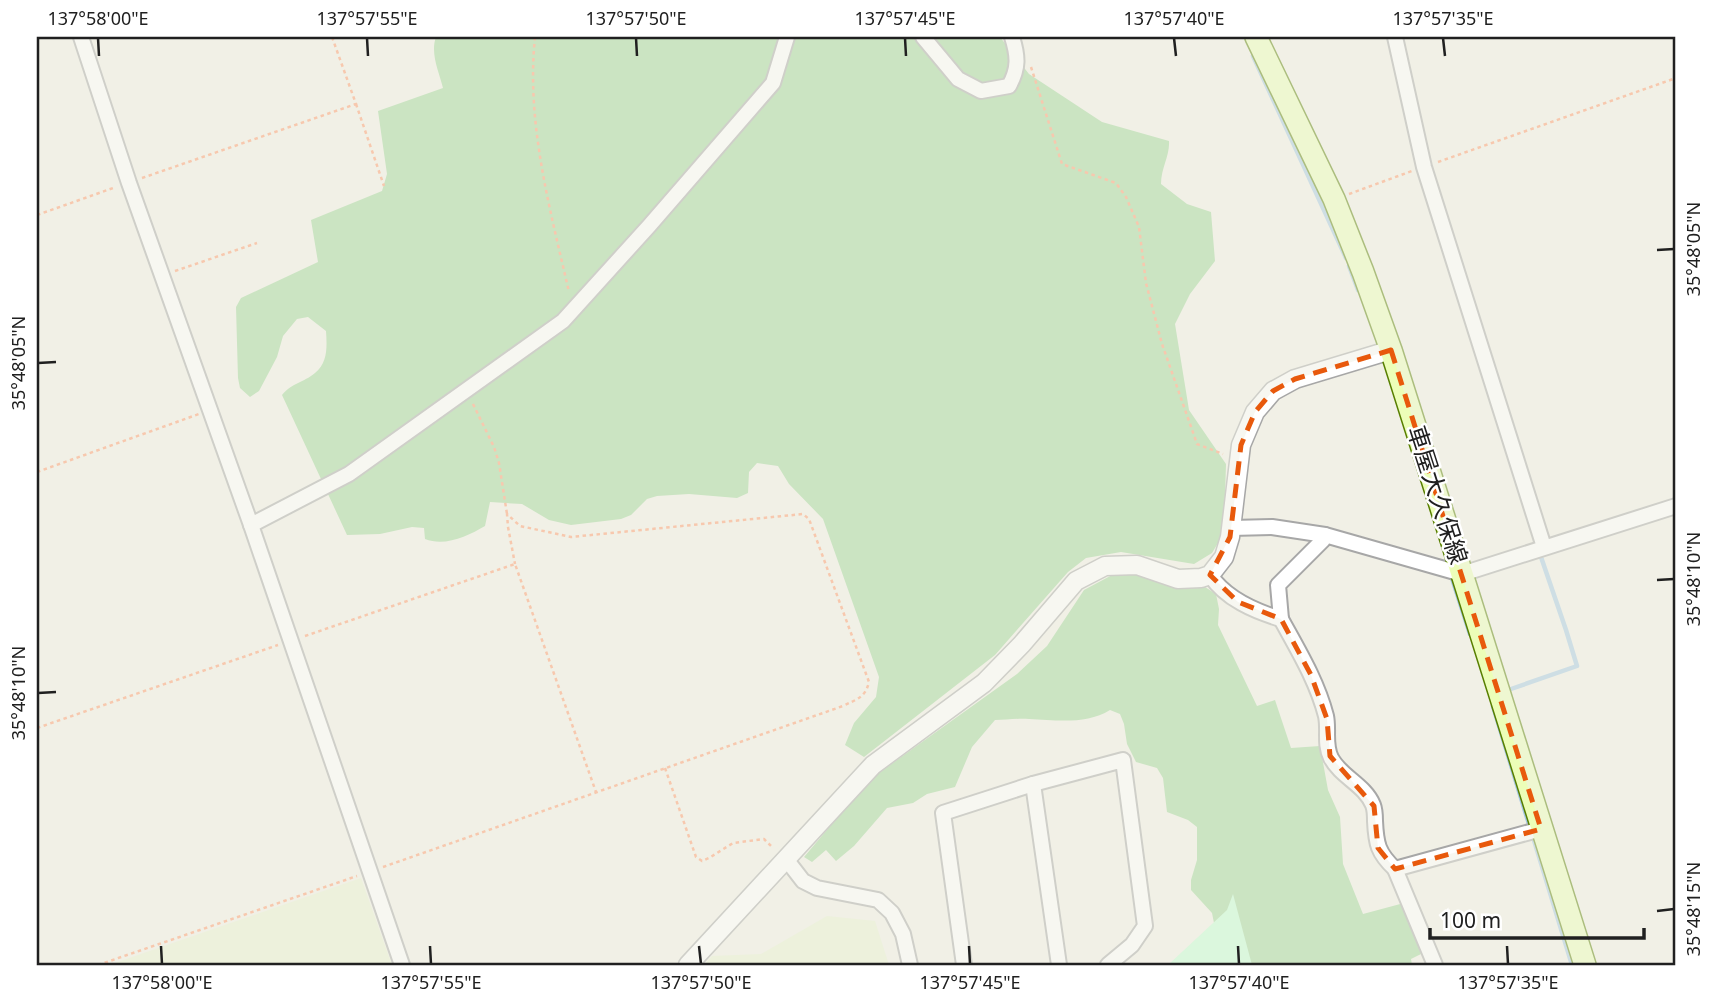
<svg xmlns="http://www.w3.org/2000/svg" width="1713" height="1002" font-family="'Noto Sans','Noto Sans JP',sans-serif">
	<rect width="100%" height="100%" fill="#f1f0e6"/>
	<g fill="#e8f1d1">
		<path d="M361,878L392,965H109Z"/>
		<path d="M827,916L875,921L889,965H704L712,956L761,954Z"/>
	</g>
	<g fill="#9ed498">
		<path d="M436,37H1000L1029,74L1102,122L1169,141C1170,156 1161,168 1161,184L1187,204L1211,212L1215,261L1190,294L1175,324L1189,410L1226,464L1224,533L1212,553L1194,564L1121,552L1086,558L1068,572L995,655L864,757L845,745L854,723L876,697L879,677L823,519L789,484L778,466L757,463L749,472L748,493L737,498L689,494L657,496L647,499L631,515L621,519L571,525L549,520L522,504L490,502L485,526C468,536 445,547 425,539L424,528L412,527L380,534L347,535L282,395C293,382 303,383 315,373C328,363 327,346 326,331L308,317L297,319L283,336L277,357L259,391L250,397L240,388L238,378L236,307L241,298L318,262L311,220L382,191L387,174L378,111L443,88C439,72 430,53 436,37Z"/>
		<path d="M1132,571L1183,586L1205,587L1216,594L1219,609L1218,625L1257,706L1275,700L1291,748L1320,746L1328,790L1340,817L1343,864L1363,914L1404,903L1421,954L1411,959L1412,965H1201L1214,923L1212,913L1191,890V880L1197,860V827L1188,820L1167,812L1163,778L1157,768L1136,762L1127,744L1124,724L1120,714L1110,710C1086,725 1056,720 1029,719C1018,718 1006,720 995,720L972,747L955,787L927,794L913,803L887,808L854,846L836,861L826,850L812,862L804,857L869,780L1017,674L1047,646L1084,590L1114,574Z"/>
	</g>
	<path fill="#c1fed2" d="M1233,894L1252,965H1168L1227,910Z"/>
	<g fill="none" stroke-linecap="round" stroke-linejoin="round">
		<g stroke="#a4c7e2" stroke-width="4.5">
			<path d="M1253,56L1346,258"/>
			<path d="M1349,266L1358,290"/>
			<path d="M1452,578L1470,634"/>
			<path d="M1511,689L1577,666L1566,630L1541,557"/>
			<path d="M1493,706L1572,965"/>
		</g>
		<g stroke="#a7a7a7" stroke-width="18">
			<g id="minor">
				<path d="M81,37L129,183L251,525L402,965"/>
				<path d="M923,37L958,79L981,91L1009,86C1019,68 1018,56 1012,37"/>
				<path d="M1395,37L1424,167L1544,547"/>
				<path d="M251,525L349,474L563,321L649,226L773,83L787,37"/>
				<path d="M1231,528L1272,527L1325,535"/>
				<path d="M1210,575C1226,599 1254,611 1281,619L1278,585L1323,540L1325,535L1462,574L1676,506"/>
				<path d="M1281,619C1298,650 1317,681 1326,716C1329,730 1324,744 1331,758C1341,777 1365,785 1373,805C1375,810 1375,816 1375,821C1376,844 1378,853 1395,869L1541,829"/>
				<path d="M1033,784L1059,965"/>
				<path d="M786,859L803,881L817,888L878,900L892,913L903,934L910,965"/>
				<path d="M1395,869L1435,965"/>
				<path d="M964,965L943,813L1033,784L1123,760L1145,926L1132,945L1108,965"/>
			</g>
		</g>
		<g stroke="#a7a7a7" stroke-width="21">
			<path id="tertiary" d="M688,965L873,765L984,683L1022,644L1076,581L1105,566L1137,565L1178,579L1201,578L1210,575L1224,557L1230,537L1241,445L1255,412L1273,391L1295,379L1391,350"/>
		</g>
		<g stroke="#587f00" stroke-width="24">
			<path id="secondary" d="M1256,37L1334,199L1363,272L1391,350L1462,574L1585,965"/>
		</g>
		<g stroke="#ff976a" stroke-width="2.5" stroke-dasharray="3.5 3.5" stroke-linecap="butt">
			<path d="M535,37C526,123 550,209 569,292"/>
			<path d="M1031,67L1062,164L1116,183L1126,197L1139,227L1146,283L1162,344L1197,444L1223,454"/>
			<path d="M356,104L384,186"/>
			<path d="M1438,162L1676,78"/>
			<path d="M142,178L356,104L332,37"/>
			<path d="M1349,194L1412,171"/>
			<path d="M37,215L116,187"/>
			<path d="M175,271L257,243"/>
			<path d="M473,404L494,447L499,463L507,514"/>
			<path d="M37,472L199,414"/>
			<path d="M305,636L515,564L596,792"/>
			<path d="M37,728L278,645"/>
			<path d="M665,768L696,857L702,861L709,858L733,843L764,839L773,848"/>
			<path d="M383,867L843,706C857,699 865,698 869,682L809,519L803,514L571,537L520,526L507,514L508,527L515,564"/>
			<path d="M98,965L357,876"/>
		</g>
		<use href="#minor" stroke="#fff" stroke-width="14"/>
		<use href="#tertiary" stroke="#fff" stroke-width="18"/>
		<use href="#secondary" stroke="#ecfeb8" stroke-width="21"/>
	</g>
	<path d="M0 0H1713V1002H0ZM1391,350L1541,829L1395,869L1378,848L1374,806L1330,756L1327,719L1311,675L1281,619L1238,602L1210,575L1230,537L1241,445L1255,412L1273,391L1295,379Z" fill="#f1f0e6" fill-opacity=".55" fill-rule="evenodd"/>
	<path fill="none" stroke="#e8590c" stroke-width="5" stroke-dasharray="14 9" stroke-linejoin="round" d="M1391,350L1541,829L1395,869L1378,848L1374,806L1330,756L1327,719L1311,675L1281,619L1238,602L1210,575L1230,537L1241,445L1255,412L1273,391L1295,379Z"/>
	<path fill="none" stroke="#202020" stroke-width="2.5" d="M98,38L99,56M367,38L368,56M636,38L637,56M905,38L906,56M1174,38L1176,56M1443,38L1445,56M1657,250L1674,249M38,363L56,362M1657,580L1674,579M38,693L56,692M1657,911L1674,909M161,946L162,964M430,946L431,964M699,946L701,964M969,946L970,964M1238,946L1239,964M1507,946L1508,964"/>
	<g text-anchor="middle" stroke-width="5" stroke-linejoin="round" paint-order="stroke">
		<g font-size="24" fill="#202020" stroke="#fff">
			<text transform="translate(1437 495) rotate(72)" y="8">車屋大久保線</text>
		</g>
	</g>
	<rect width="1713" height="1002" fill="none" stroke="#ffffff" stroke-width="77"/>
	<path d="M1430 928v10h214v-10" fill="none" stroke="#202020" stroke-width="3.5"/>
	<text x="1440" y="928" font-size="21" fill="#202020" stroke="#ffffff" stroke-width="5" paint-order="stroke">100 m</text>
	<rect x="38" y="38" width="1636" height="926" fill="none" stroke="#202020" stroke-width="2.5"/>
	<g font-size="18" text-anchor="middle" fill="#202020">
		<text x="98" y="25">137°58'00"E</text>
		<text x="367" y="25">137°57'55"E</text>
		<text x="636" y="25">137°57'50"E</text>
		<text x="905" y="25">137°57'45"E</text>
		<text x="1174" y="25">137°57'40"E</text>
		<text x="1443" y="25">137°57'35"E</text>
		<text transform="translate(1694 249) rotate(-90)" y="6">35°48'05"N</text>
		<text transform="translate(19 363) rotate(-90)" y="6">35°48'05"N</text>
		<text transform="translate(1694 579) rotate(-90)" y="6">35°48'10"N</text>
		<text transform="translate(19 693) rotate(-90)" y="6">35°48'10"N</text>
		<text transform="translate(1694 909) rotate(-90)" y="6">35°48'15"N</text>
		<text x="162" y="989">137°58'00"E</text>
		<text x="431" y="989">137°57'55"E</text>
		<text x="701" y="989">137°57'50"E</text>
		<text x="970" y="989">137°57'45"E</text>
		<text x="1239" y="989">137°57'40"E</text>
		<text x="1508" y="989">137°57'35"E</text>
	</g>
</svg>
